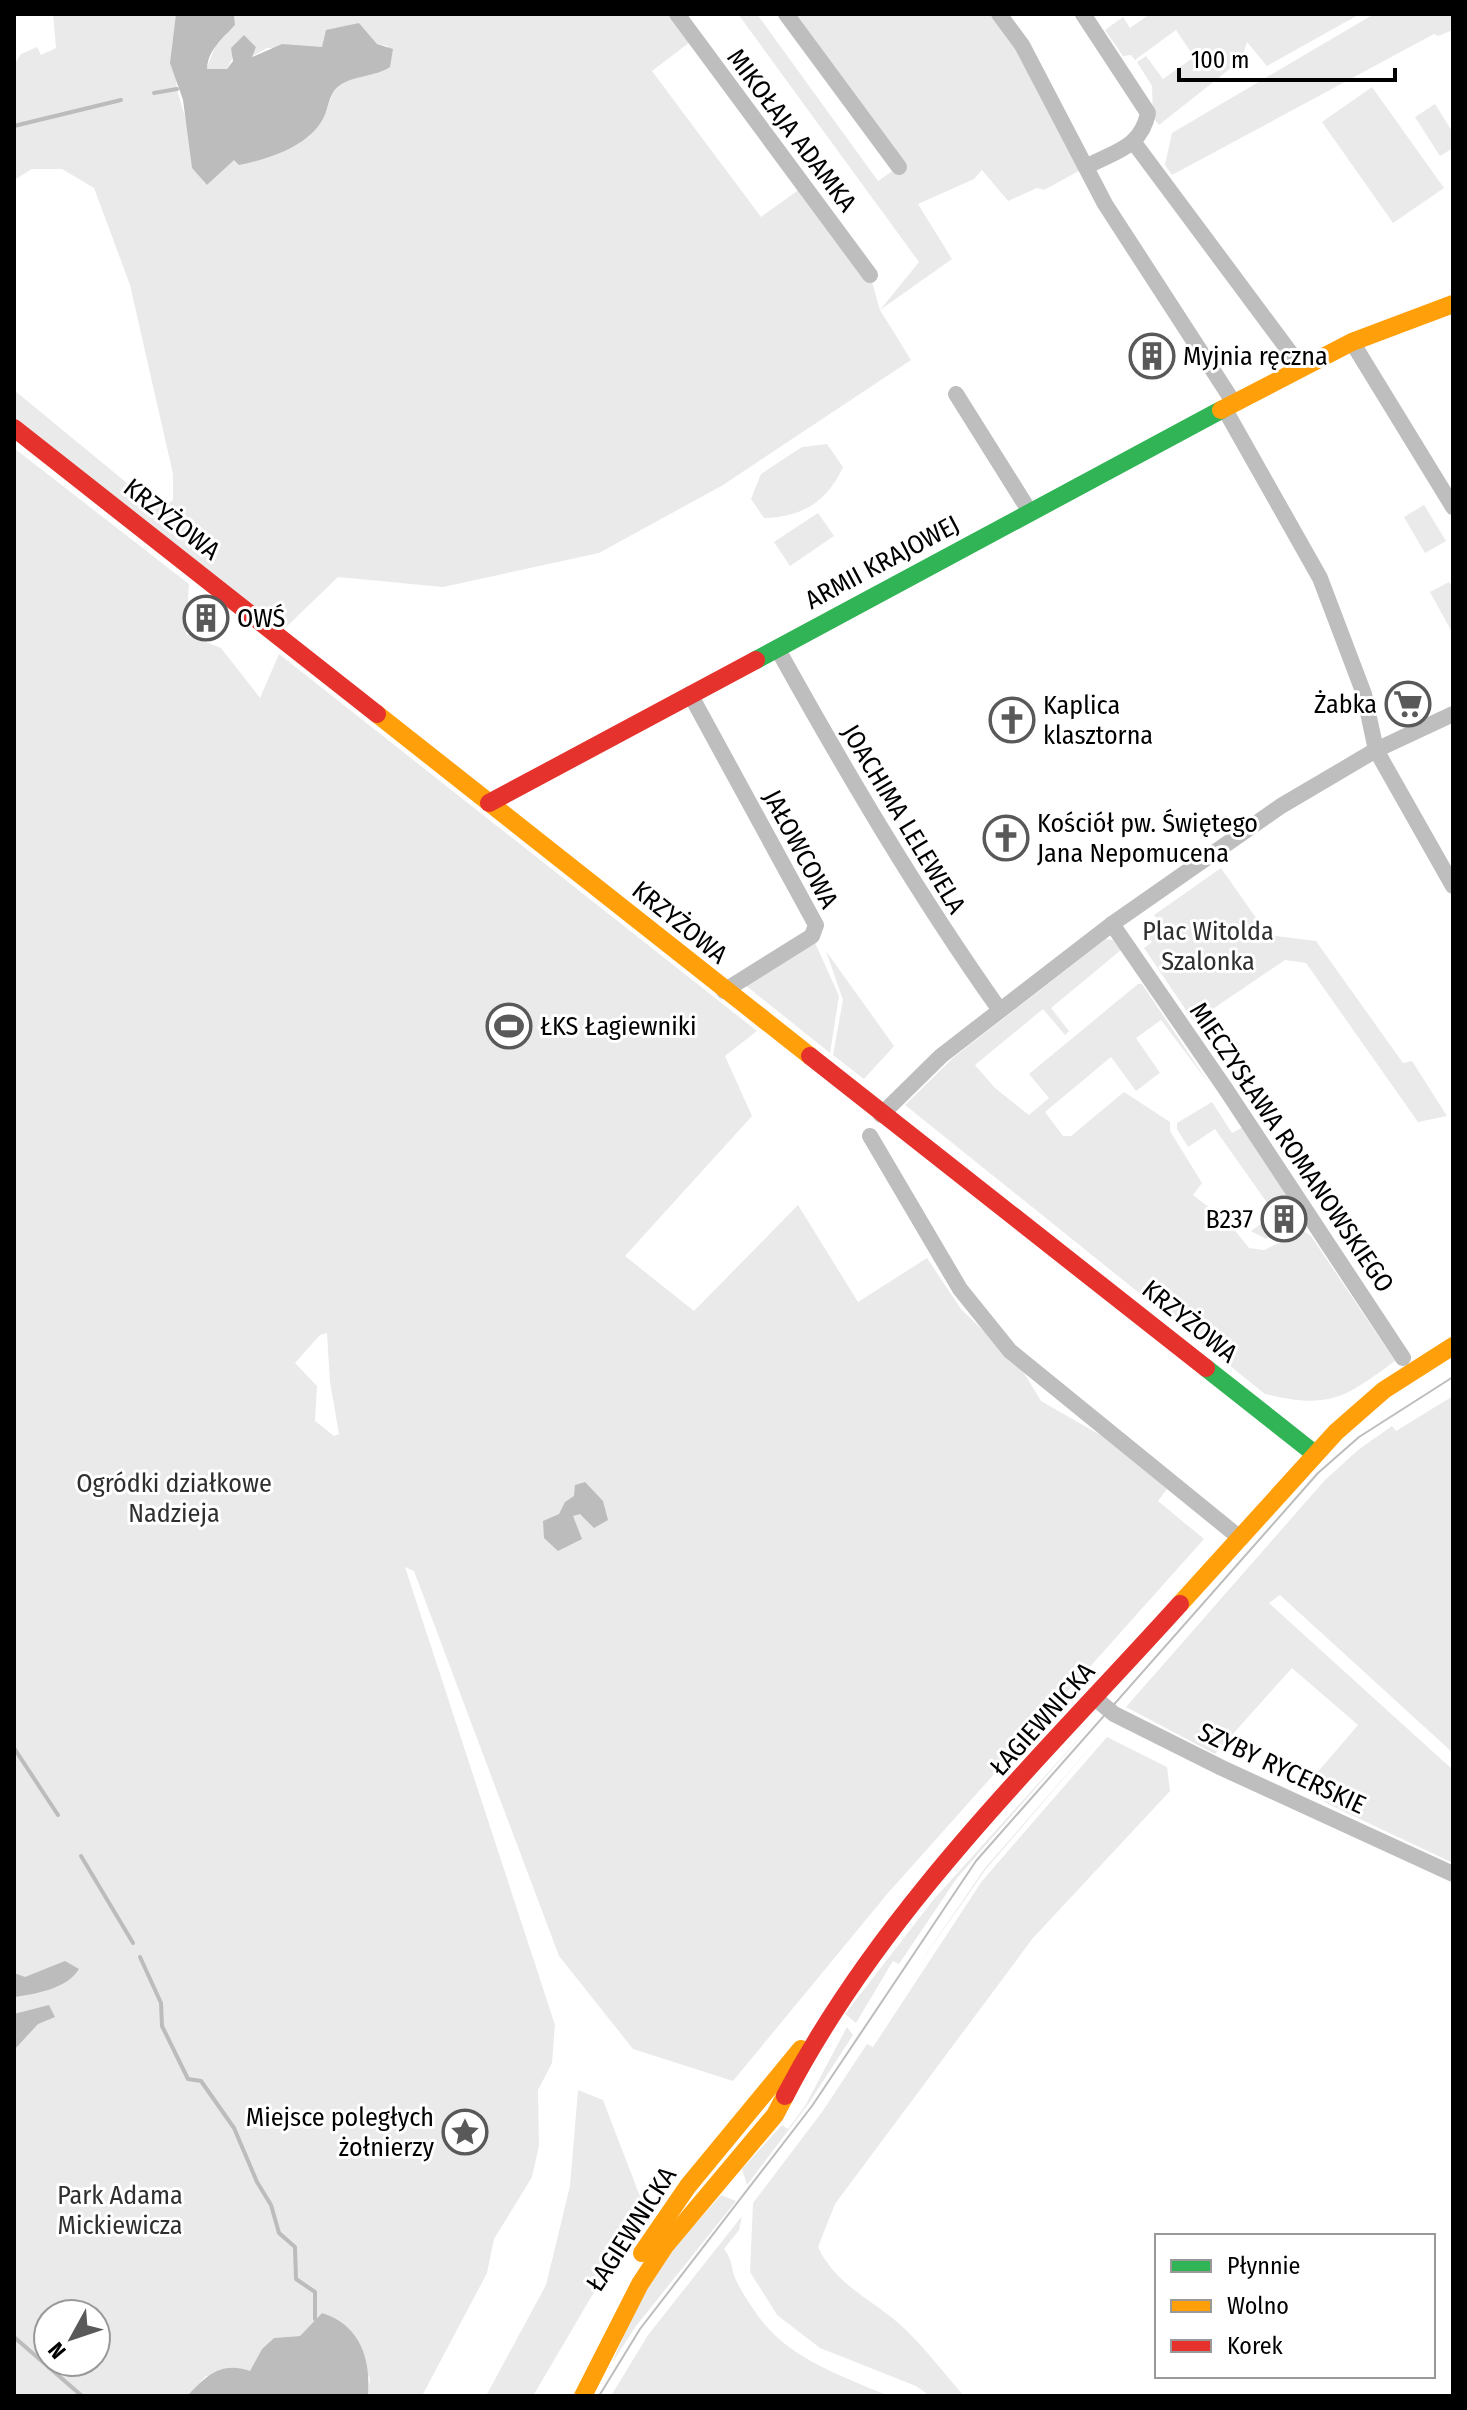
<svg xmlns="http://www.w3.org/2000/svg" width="1467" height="2410" font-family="'Fira Sans Condensed',sans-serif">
	<rect width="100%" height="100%" fill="#fff"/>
	<g fill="#eaeaea" fill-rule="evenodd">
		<path d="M53,14H176L177,32L172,43L177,89L189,131L192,168L207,185L234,159C266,161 311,148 325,115C329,106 330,94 338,87C352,77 368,74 385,70L388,46L377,44L359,23L345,29L322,47L267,48L251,57L256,47L244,35L227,69H206L216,45L235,25L234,14H677L694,39L652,71L761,217L804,186L870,275L880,310L919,262L738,14H757L878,181L898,167L786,14H999L1086,167L1044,190L1037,188L1008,201L982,170L974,179L918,204L952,259L880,310L911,360L723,485L599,553L443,587L338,577L282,631L14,419V390L139,493L166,505L173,500V474L130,285L94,188L62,169H32L14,180V65L21,54L37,47L41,55L56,48Z"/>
		<path d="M1150,14H1360L1267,66L1247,42L1241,60L1159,125L1153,118L1152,86L1137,62L1146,56L1163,79L1194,57L1176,30L1135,60L1131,55L1123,56L1105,30L1123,17L1130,28Z"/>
		<path d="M1374,14H1453V30L1438,36L1434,34L1172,175L1165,165L1172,133Z"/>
		<path d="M1372,87L1444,188L1393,223L1322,122Z"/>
		<path d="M1435,104L1453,133V148L1440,156L1415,117Z"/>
		<path d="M827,444L843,467C827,502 802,517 764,518L751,499L761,474L802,447Z"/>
		<path d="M14,448L189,584L186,634L221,648L260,698L279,654L757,1031L725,1056L752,1116L625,1256L694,1311L798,1205L858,1302L927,1258L961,1309L1021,1368L1041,1401L1102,1436L1167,1489L1158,1501L1204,1539L888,1893L733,2081L633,2049L559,1956L414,1571L405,1567L555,2025L552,2063L538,2090L539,2146L532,2177L494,2239L487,2273L422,2396H368L370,2378L322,2313L300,2336L274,2338L262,2349L250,2372L206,2376L187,2396H14ZM327,1333L330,1382L339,1434L334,1436L315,1421L317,1386L295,1363L320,1335ZM48,2314H96V2362H48Z"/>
		<path d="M1424,505L1446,541L1425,553L1404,517Z"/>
		<path d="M818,513L834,536L790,566L774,542Z"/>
		<path d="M1449,582L1453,588V634L1430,592Z"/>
		<path d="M1221,868L1268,935L1316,941L1403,1063L1412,1061L1447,1116L1418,1122L1306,963L1285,960L1195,1021L1192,1019L1144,948L1152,942L1145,931L1159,922L1154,915Z"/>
		<path d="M812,936L839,996L830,1053L740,981Z"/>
		<path d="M1106,939L1113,940L1121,950L1051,1008L1069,1031L1065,1035L1043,1009L975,1065L995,1088L1029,1115L1049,1098L1029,1074L1138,984H1142L1210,1085L1161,1020L1136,1038L1160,1073L1157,1075L1136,1091L1111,1057L1045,1112L1063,1136H1071L1124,1092L1170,1122V1131L1202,1183L1193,1195L1229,1223L1249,1248L1264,1250L1304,1231L1311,1236L1395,1361C1343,1399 1330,1409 1265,1394L905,1105L954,1057Z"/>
		<path d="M826,951L894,1046L864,1079L833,1055L843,1000Z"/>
		<path d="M1212,1102L1232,1133L1243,1127L1300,1214V1219L1266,1239L1251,1231L1275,1214L1215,1129L1188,1147L1177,1129V1123Z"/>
		<path d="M1453,1396V1753L1280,1595L1269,1603L1453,1770V1863L1328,1804L1304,1788L1358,1725L1292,1668L1215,1754L1126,1707L1325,1480L1358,1450L1392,1426L1396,1431Z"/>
		<path d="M1090,1726L957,1878L899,1964L893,1961L856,2023L845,2014L934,1899Z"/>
		<path d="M1107,1728L986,1869L913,1973L985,1868Z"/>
		<path d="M1107,1737L1167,1767L1170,1791L1033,1938L835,2204L818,2247C837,2288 877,2301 907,2331C927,2351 945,2374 964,2396H930L916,2386L820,2348L777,2315L750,2272L753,2203L822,2112L867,2044L873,2047L982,1881Z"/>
		<path d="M847,2027L853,2035L809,2103L747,2185L742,2169L782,2125L788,2129L805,2106Z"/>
		<path d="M578,2090L603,2100L644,2207L533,2396H486L546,2285L570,2186Z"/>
		<path d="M721,2195L736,2201L636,2326L612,2363L648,2278Z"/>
		<path d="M742,2216L739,2230L724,2249C732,2258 731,2267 735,2278C740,2289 747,2300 754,2310C784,2357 840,2375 889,2396H611L648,2335Z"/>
	</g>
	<g fill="#bcbcbc">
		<path d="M176,14H234L235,25C222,39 208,50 207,69H227L233,61L231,48L244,35L256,47L252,57L282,44L322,47L326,30L359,23L377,44L393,49L390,67C375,77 354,75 339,86C328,94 329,109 323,119C308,147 268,159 239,165L234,160L207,185L192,168L183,100L170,63Z"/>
		<path d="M585,1482L603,1501L608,1520L594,1528L580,1514L573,1516L582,1539L558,1551L544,1538L543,1521L559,1514L565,1502L574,1496L575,1485Z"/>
		<path d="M65,1961L79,1969C67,1989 35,1994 14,1997V1973L25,1977Z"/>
		<path d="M49,2005L55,2017L38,2024L14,2050V2014Z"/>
		<path d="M322,2313C360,2325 371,2358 368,2396H187C207,2375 221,2361 250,2371L262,2349L274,2338L300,2336Z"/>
	</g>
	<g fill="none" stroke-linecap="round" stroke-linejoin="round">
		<g stroke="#bcbcbc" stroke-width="4">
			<path d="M154,93L177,89"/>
			<path d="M14,126L121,100"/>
			<path d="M14,1748L58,1815"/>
			<path d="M81,1856L133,1943"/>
			<path d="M140,1957L161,2003L162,2026L188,2079L201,2081L234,2128L257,2182L271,2205L279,2233L295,2247L296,2279L315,2292V2319"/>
			<path d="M14,2337L82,2396"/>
		</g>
		<g stroke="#bebebe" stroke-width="16">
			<path d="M677,14L870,275"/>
			<path d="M786,14L899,167"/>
			<path d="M999,14L1022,45L1105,204L1234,403"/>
			<path d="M1083,14L1148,113C1141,148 1115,151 1086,167"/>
			<path d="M1135,144L1301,367"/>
			<path d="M1352,342L1453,507"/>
			<path d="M956,394L1030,512"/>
			<path d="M1224,408L1320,578L1364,694L1376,750L1453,886"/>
			<path d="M777,648C846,772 917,893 999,1009"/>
			<path d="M690,694L816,925L812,936L724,991"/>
			<path d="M1112,924L1225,1088L1403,1358"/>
			<path d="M881,1115L941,1056L1112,924L1281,806L1376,750L1453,714"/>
			<path d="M870,1136L960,1289L1010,1351L1240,1538"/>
			<path d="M1096,1699L1114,1714L1222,1768L1453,1874"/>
		</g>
		<g stroke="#30b455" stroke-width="18">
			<path d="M756,660L1221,410"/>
			<path d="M1206,1368L1315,1454"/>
		</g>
		<g stroke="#ff9f0a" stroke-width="18">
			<path d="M1221,410L1352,342L1453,304"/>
			<path d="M377,714L810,1056"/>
			<path d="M1180,1604L1336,1432L1384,1390L1453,1346"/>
			<path d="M642,2253L688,2186L801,2049"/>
			<path d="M583,2396L640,2284L665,2246L775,2115L785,2096"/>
		</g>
		<g stroke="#e5322d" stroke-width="18">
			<path d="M14,428L377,714"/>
			<path d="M489,803L756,660"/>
			<path d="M810,1056L1206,1368"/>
			<path d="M785,2096C882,1909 1040,1759 1180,1604"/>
		</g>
		<path stroke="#bdbdbd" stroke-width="2" d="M599,2396L640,2329L812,2106L976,1861L1318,1473L1359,1437L1453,1377"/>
	</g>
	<defs>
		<g id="building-ring" transform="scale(2.3)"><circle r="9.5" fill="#fff" stroke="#595959" stroke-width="1.5"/><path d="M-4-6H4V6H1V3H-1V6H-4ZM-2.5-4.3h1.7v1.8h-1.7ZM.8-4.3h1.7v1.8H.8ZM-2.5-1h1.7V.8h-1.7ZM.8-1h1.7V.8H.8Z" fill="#595959"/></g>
		<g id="supermarket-ring" transform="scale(2.3)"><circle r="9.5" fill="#fff" stroke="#595959" stroke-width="1.5"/><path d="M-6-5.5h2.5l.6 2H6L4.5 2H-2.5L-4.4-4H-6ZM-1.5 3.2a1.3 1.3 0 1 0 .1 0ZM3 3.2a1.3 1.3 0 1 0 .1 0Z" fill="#595959"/></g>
		<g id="church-ring" transform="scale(2.3)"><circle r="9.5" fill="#fff" stroke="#595959" stroke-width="1.5"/><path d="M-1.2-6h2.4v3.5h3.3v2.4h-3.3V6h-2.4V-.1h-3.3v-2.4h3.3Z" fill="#595959"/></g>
		<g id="stadium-ring" transform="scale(2.3)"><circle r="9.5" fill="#fff" stroke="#595959" stroke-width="1.5"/><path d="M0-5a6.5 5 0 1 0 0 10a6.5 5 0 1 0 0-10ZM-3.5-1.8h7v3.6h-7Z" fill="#595959"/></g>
		<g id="sight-ring" transform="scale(2.3)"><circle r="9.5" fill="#fff" stroke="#595959" stroke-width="1.5"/><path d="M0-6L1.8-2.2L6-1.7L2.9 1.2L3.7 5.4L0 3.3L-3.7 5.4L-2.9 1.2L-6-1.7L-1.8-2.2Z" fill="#595959"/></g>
	</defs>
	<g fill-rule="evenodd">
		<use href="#building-ring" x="1152" y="356"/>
		<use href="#building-ring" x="206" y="618"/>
		<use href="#supermarket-ring" x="1408" y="704"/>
		<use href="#church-ring" x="1012" y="720"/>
		<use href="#church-ring" x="1006" y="838"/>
		<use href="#stadium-ring" x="509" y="1026"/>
		<use href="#building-ring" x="1284" y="1219"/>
		<use href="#sight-ring" x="465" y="2132"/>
	</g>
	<g text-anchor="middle" stroke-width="6" stroke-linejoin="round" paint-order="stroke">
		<g font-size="26" fill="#000" stroke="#fff">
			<text transform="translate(792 130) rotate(53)" y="9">MIKOŁAJA ADAMKA</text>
			<text transform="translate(172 519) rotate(38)" y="9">KRZYŻOWA</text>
			<text transform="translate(882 562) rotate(-28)" y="9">ARMII KRAJOWEJ</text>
			<text transform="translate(904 819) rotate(59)" y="9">JOACHIMA LELEWELA</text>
			<text transform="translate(801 849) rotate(62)" y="9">JAŁOWCOWA</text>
			<text transform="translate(680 922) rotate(39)" y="9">KRZYŻOWA</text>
			<text transform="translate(1292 1147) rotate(56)" y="9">MIECZYSŁAWA ROMANOWSKIEGO</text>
			<text transform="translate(1190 1321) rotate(39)" y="9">KRZYŻOWA</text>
			<text transform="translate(1042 1719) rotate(-48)" y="9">ŁAGIEWNICKA</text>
			<text transform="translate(1282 1768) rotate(25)" y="9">SZYBY RYCERSKIE</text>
			<text transform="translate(631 2229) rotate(-57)" y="9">ŁAGIEWNICKA</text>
		</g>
		<g font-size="26" fill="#000" stroke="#fff" text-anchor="start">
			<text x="1183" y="365">Myjnia ręczna</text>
			<text x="237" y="627">OWŚ</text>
			<text x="1377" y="713" text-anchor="end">Żabka</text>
			<text x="1043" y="714">Kaplica<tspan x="1043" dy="30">klasztorna</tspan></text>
			<text x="1037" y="832">Kościół pw. Świętego<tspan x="1037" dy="30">Jana Nepomucena</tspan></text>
			<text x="540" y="1035">ŁKS Łagiewniki</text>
			<text x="1253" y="1228" text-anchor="end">B237</text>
			<text x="434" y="2126" text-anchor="end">Miejsce poległych<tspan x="434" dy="30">żołnierzy</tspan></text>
		</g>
		<g font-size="26" fill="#2f2f2f" stroke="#fff">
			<text x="1208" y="940">Plac Witolda<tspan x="1208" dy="30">Szalonka</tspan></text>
			<text x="174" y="1492">Ogródki działkowe<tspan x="174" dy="30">Nadzieja</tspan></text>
			<text x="120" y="2204">Park Adama<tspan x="120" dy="30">Mickiewicza</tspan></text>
		</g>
	</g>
	<rect width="1467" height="2410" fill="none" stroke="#000000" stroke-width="32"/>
	<rect x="1155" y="2234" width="280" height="144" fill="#ffffff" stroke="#999999" stroke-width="2"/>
	<rect x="1171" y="2260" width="40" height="12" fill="#30b455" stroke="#999999" stroke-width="2"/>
	<text x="1227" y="2274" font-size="24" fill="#000000">Płynnie</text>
	<rect x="1171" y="2300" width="40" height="12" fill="#ff9f0a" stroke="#999999" stroke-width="2"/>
	<text x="1227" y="2314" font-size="24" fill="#000000">Wolno</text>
	<rect x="1171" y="2340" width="40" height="12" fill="#e5322d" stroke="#999999" stroke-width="2"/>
	<text x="1227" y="2354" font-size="24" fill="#000000">Korek</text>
	<g transform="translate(72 2338) rotate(230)"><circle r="38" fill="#ffffff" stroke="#999999" stroke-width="2"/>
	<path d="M0-6L14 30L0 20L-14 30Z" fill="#595959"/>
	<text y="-12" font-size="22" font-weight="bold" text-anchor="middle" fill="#000000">N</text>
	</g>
	<path d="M1179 68v12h216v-12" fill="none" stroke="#000000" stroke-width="4"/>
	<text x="1191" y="68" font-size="24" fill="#000000" stroke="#ffffff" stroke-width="6" paint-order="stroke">100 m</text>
</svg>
